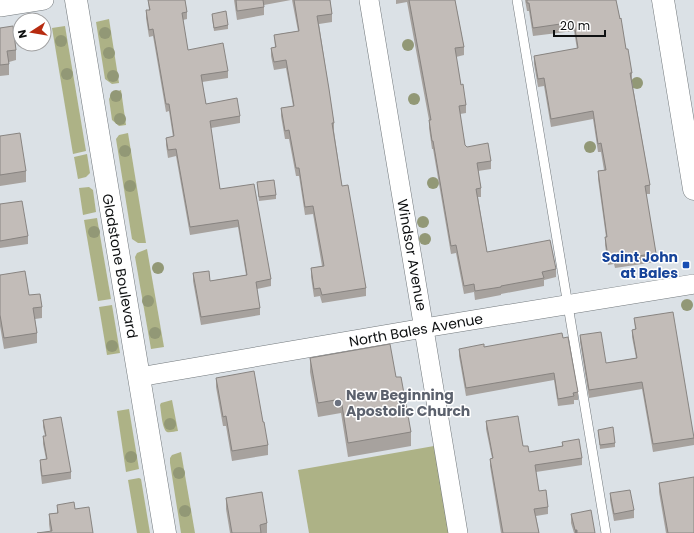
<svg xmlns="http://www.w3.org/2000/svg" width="694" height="533" font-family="Poppins,sans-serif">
	<rect width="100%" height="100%" fill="#dbe1e6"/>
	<g fill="#adb286">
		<path d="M109,19L119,83L112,84L105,79L96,22Z"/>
		<path d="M65,26L86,151L73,154L52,28Z"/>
		<path d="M121,90L126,125L119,126L112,120L109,99L112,93Z"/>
		<path d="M128,133L146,243H138L132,239L116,139L119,135Z"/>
		<path d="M87,154L90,173L86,177L78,179L74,157Z"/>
		<path d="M89,187L93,190L96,212L83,215L79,188Z"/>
		<path d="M97,218L111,299L98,301L84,220Z"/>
		<path d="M147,249L164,347L151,349L135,257L137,253Z"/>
		<path d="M112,305L120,353L107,355L99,307Z"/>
		<path d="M172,400L178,431C175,431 170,433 167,432C162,429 161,410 160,405L161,403Z"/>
		<path d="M129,409L139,469L126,472L117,411Z"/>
		<path d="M434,446L449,533H309L298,470Z"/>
		<path d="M181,452L195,533H181L170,463V458L172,455Z"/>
		<path d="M139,478L141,479L150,533H137L128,480Z"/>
	</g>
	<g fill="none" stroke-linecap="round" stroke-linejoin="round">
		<g stroke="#72787c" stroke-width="10">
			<path id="service" d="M517,0L606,533"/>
		</g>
		<g stroke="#72787c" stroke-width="20">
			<g id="minor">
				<path d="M369,0L458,533"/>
				<path d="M0,7L44,0"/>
				<path d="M139,377L424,328L694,284"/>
			</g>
		</g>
		<g stroke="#72787c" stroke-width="23">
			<g id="tertiary">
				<path d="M76,0L165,533"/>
				<path d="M663,0L694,189"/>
			</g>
		</g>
		<use href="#service" stroke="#fff" stroke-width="9"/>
		<use href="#minor" stroke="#fff" stroke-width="19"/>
		<use href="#tertiary" stroke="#fff" stroke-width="22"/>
	</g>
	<g fill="#929876">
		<circle cx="105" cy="33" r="6"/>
		<circle cx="61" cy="41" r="6"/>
		<circle cx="408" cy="45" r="6"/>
		<circle cx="109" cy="53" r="6"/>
		<circle cx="67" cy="74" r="6"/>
		<circle cx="113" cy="76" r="6"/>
		<circle cx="637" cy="83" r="6"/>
		<circle cx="116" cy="96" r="6"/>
		<circle cx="414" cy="99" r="6"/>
		<circle cx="120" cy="119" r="6"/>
		<circle cx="590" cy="147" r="6"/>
		<circle cx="125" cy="151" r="6"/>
		<circle cx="433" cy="183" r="6"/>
		<circle cx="130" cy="186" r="6"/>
		<circle cx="423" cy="222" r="6"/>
		<circle cx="94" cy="232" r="6"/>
		<circle cx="425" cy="239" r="6"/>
		<circle cx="158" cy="268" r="6"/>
		<circle cx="148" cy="301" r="6"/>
		<circle cx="687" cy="305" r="6"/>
		<circle cx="155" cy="333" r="6"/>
		<circle cx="112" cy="346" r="6"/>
		<circle cx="170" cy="424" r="6"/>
		<circle cx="131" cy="457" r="6"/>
		<circle cx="179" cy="473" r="6"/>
		<circle cx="185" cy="511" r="6"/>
	</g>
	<g fill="#a7a29e">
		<path d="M148,0H185L187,12V19L183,20L188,50L228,71V78L202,82L206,104L240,116V123L211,128L220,189L271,279V286L257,289L260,308V315L201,325L193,281V273L210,281L246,275L238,227L190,235L176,156L168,158L166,145V138L173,137L169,111L166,112L153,36L149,37L146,18V10H149Z"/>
		<path d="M234,0H291L264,5V15L237,20Z"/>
		<path d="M292,0H330L332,14V22L319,24L334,123V131L342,186L366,288V296L322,303L320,296L314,297L311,277V268L322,266L313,214L305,215L299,176H296L289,139H285L281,116V108L293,106L286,68L274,70L271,56V48L275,47L274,35L298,31Z"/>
		<path d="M396,0H455L464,47V55L456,57L461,85L466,105V113L460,114L465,145L467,147L491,161V169L478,171L481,188V197H478L487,252L556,269V277L544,280V286L501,294V295L475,300L474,292L464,294L456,253L451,254L433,149H432L429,128V120L407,2L396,4Z"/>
		<path d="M525,0H616L626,49L632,73V81L650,185V194H646L656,253V262L615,268L614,264L608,265L605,245V237H606L598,179V171L604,170L601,152H598L593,119L551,127L544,86L538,87L534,64V56L577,49L574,31L533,36L529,11H527Z"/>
		<path d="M212,14L228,25V29L214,31L212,18Z"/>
		<path d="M0,28L16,50V60L9,62V75L0,76Z"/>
		<path d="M0,136L26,171V182L0,186Z"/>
		<path d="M257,182L276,195V199L259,201Z"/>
		<path d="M0,204L28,236V244L0,248Z"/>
		<path d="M0,275L29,295L42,307V318L35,319L37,333V343L4,349L0,326Z"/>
		<path d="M634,318L694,438V445L653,452L642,389L589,398L580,342V335L606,363L636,358L632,337V330L635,329Z"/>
		<path d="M563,338L578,392V400H574V404L558,406L554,380L466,396L459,356V349L484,347Z"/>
		<path d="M310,358L396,377L411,432V446L348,457L341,413L318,417L310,372Z"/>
		<path d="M216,378L263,422L268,445V455L232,461L226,426H223L216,387Z"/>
		<path d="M43,420L71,472V479L42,484L40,468V460L46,459L43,444V436H45L43,427Z"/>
		<path d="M486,421L523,446L529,452L562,446V442L582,458V465L536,472L539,491L548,507V514L536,516L539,533H501L490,466V459L492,458L486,429Z"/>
		<path d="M598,430L615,443V447L600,449Z"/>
		<path d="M659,483L694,533H666L659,492Z"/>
		<path d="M610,493L634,510V518L614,521L610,500Z"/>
		<path d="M226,498L267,523V533H230L226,509Z"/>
		<path d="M57,505L75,509L93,533L50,531L49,524V514L57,513Z"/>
		<path d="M571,514L595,533H574L571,523Z"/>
	</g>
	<rect fill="#888481" x="575" y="530" width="2" height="3"/>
	<g fill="#c2bcb8" stroke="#888481">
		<path d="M148,0H185L187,12L182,13L188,50L223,43L228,71L201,75L206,104L237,98L240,116L210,121L220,189L254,184L271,279L256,282L260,308L201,317L193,273L209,271L210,281L247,275L238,220L190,227L176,149L168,150L166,138L174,136L169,104H166L153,29L149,30L146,10H150Z"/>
		<path d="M236,0H263L264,7L237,11Z"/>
		<path d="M294,0H330L332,14L317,16L329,89L334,123H332L342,186L348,185L366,288L322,295L320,288L314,289L311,268L324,266L313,206L305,207L299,168H296L289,130L285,131L281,108L294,106L286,60L274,62L271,48L276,47L274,35L299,31Z"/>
		<path d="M409,0H455L464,47L455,48L461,85L463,84L466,105L459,106L465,145L467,147L488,143L491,161L477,163L481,188L476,189L487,252L550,240L556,269L542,272L544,278L501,286V287L475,291L474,284L464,286L456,245L451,246L433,141H432L429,120H431Z"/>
		<path d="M527,0H616L620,19L621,18L626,49H628L632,73H630L650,185L645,186L656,253L615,260L614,256L608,257L605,237H607L598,171L606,170L601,143L598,144L593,111L551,119L544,78L538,79L534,56L578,48L574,22L533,28L529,3H527Z"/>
		<path d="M226,11L228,25L214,28L212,14Z"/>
		<path d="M13,26L16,50L7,51L9,64L0,65V28Z"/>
		<path d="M20,133L26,171L0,175V136Z"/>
		<path d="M274,180L276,195L259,197L257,182Z"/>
		<path d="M22,201L28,236L0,241V204Z"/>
		<path d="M25,271L29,295L40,294L42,307L33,308L37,333L4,338L0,315V275Z"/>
		<path d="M673,312L694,438L653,444L642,382L589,390L580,335L601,332L606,363L637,358L632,330L636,329L634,318Z"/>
		<path d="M562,333L563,338L568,337L578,392L573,393L574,396L558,399L554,373L466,388L459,349L484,344V347Z"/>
		<path d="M390,344L396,377H401L411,432L348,443L341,399L318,403L310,358Z"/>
		<path d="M254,371L263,422H264L268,445L232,451L226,416L223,417L216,378Z"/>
		<path d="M518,416L523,446H528L529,452L563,446L562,442L579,439L582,458L535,465L539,491L546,490L548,507L534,509L539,533H503L490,459L493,458L486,421Z"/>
		<path d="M61,417L71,472L42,476L40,460L47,459L43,436H46L43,420Z"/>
		<path d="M613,427L615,443L600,445L598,430Z"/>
		<path d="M694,477V533H668L659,483Z"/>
		<path d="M630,490L634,510L614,514L610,493Z"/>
		<path d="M262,492L267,523L260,525L261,533H232L226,498Z"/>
		<path d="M74,502L75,509L89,507L93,533H37L52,531L49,514L58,513L57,505Z"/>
		<path d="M591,510L595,533H577V530H575L571,514Z"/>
	</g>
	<rect fill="#1a4fb4" stroke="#fff" stroke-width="1.5" x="682" y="261" width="8" height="8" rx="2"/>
	<circle fill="#6b7280" stroke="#fff" stroke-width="1.5" cx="338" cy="403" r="4"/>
	<g text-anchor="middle" stroke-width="3" stroke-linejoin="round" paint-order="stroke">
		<g font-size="14" fill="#0e1011" stroke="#fff">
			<text transform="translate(412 255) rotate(80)" y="5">Windsor Avenue</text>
			<text transform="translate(120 266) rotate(80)" y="5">Gladstone Boulevard</text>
			<text transform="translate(416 330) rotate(-10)" y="5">North Bales Avenue</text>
		</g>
		<g font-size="14" font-weight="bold" fill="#164399" stroke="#fff" text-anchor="end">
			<text x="678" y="262">Saint John<tspan x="678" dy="16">at Bales</tspan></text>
		</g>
		<g font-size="14" font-weight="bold" fill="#5b616d" stroke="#fff" text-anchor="start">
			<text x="346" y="400">New Beginning<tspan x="346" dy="16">Apostolic Church</tspan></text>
		</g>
	</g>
	<g transform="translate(32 32) rotate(258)"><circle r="19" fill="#ffffff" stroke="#9f9fa0"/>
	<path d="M0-3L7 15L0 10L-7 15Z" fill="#b72b10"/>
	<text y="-6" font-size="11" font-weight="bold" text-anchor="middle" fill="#0e1011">N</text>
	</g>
	<path d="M554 30v6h51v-6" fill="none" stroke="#0e1011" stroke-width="2"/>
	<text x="560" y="30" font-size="12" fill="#0e1011" stroke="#ffffff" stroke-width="3" paint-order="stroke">20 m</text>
</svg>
